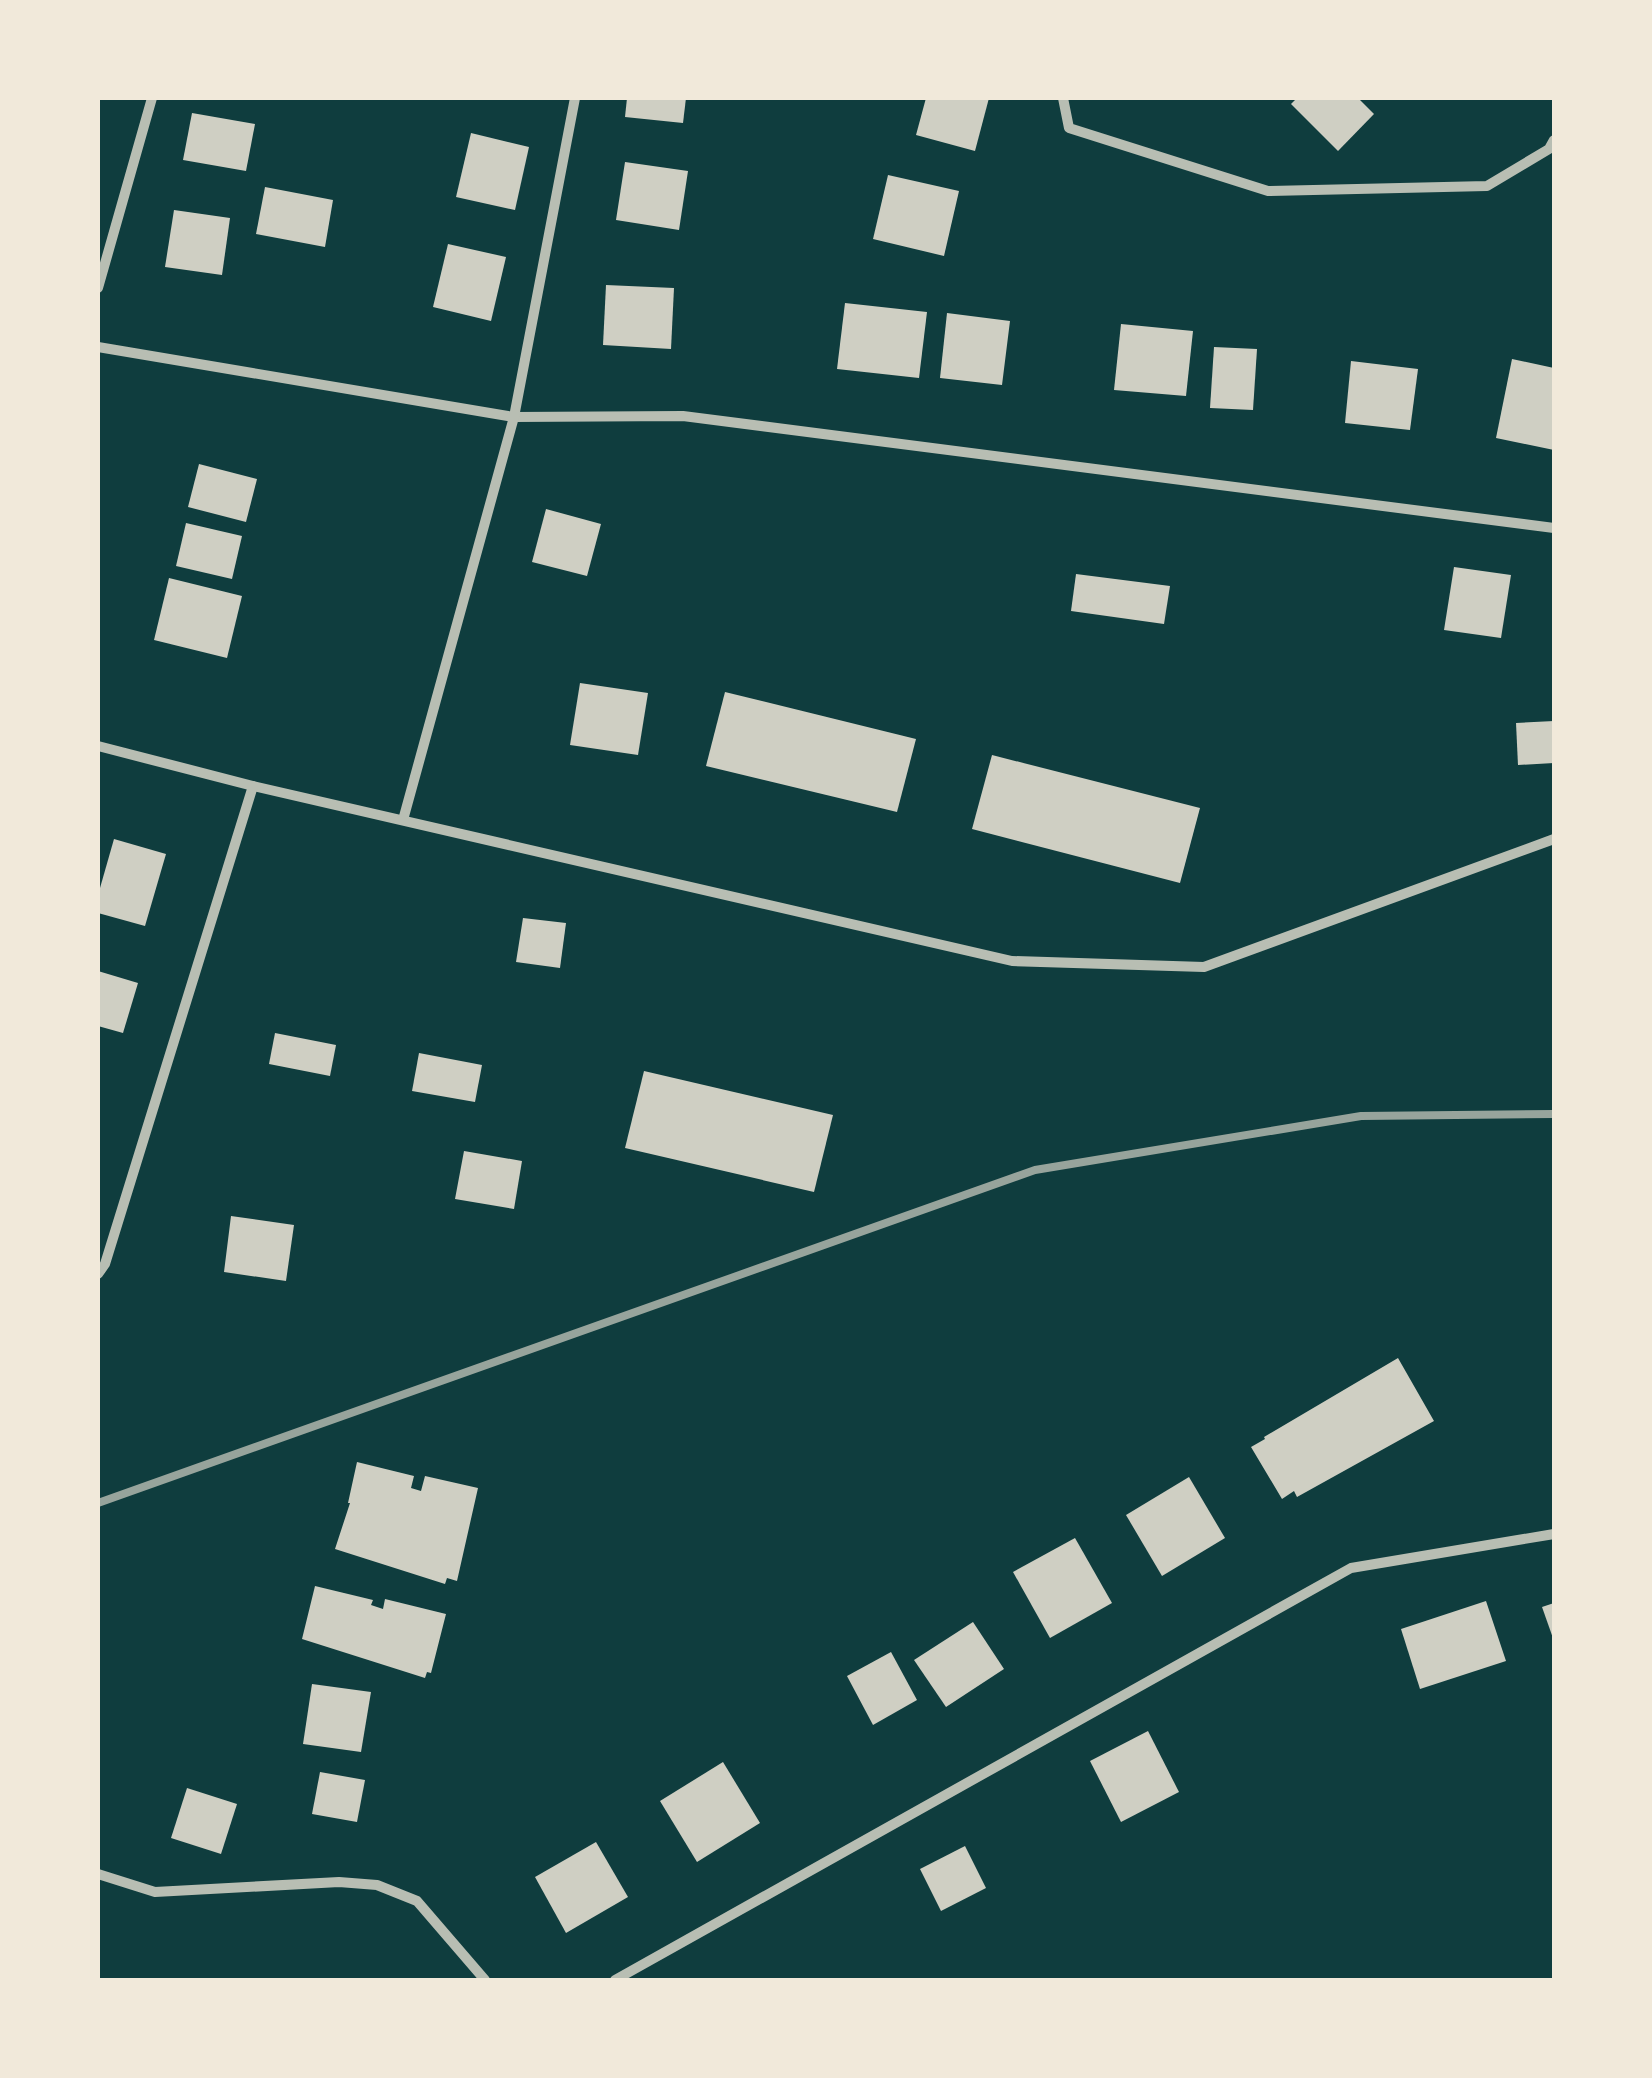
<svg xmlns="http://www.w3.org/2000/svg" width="1652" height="2078" font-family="Manrope,sans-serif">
	<rect width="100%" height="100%" fill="#0f3d3e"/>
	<g fill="#cfcfc3">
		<path d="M627,98H686L683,123L625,117Z"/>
		<path d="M926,98H989L975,151L916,135Z"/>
		<path d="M1297,98H1358L1374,114L1338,151L1291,104Z"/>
		<path d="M192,113L255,124L246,171L183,160Z"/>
		<path d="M471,133L529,147L515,210L456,197Z"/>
		<path d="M625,162L688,171L679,230L616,220Z"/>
		<path d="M888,175L959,191L944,256L873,239Z"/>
		<path d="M265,187L333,200L325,247L256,234Z"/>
		<path d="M174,210L230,218L222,275L165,267Z"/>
		<path d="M448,244L506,257L491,321L433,307Z"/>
		<path d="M606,285L674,288L671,349L603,345Z"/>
		<path d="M845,303L927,312L919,378L837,369Z"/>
		<path d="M947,313L1010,321L1002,385L940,378Z"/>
		<path d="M1121,324L1193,331L1186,396L1114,390Z"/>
		<path d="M1214,347L1257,349L1253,410L1210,408Z"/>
		<path d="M1512,359L1554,368V450L1496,438Z"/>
		<path d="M1351,361L1418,369L1410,430L1345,423Z"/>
		<path d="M199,464L257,479L246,522L188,507Z"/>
		<path d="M546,509L601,524L587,576L532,562Z"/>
		<path d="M186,523L242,536L232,579L176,566Z"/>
		<path d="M1454,567L1511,575L1501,638L1444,630Z"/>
		<path d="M1076,574L1170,586L1164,624L1071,611Z"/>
		<path d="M169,578L242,596L227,658L154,640Z"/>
		<path d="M580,683L648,693L638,755L570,745Z"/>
		<path d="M725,692L916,739L897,812L706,766Z"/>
		<path d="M1554,721V763L1518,765L1516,723Z"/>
		<path d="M992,755L1200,808L1180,883L972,829Z"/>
		<path d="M114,839L166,854L145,926L98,913V895Z"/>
		<path d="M523,918L566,923L560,968L516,962Z"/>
		<path d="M98,971L138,983L123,1033L98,1026Z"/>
		<path d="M275,1033L336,1045L330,1076L269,1064Z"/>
		<path d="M419,1053L482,1065L475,1102L412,1091Z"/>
		<path d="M644,1071L833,1115L814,1192L625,1148Z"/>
		<path d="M464,1151L522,1161L514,1209L455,1199Z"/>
		<path d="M231,1216L294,1225L286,1281L224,1272Z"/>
		<path d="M1398,1358L1434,1421L1297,1497L1294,1491L1282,1499L1251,1447L1265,1439L1264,1437Z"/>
		<path d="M357,1462L414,1476L411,1488L421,1491L425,1476L478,1488L457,1581L447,1578L445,1584L335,1549L350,1503H348Z"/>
		<path d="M1189,1477L1225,1538L1162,1576L1126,1515Z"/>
		<path d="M1075,1538L1112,1603L1050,1638L1013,1572Z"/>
		<path d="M315,1586L373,1600L371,1605L383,1609L385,1599L446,1614L431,1673L427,1672L425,1678L302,1639Z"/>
		<path d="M1486,1601L1506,1661L1420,1689L1401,1629Z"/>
		<path d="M1554,1603V1641L1542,1607Z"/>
		<path d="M973,1622L1004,1669L946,1707L914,1660Z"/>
		<path d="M891,1652L917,1700L873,1725L847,1676Z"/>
		<path d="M312,1684L371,1692L361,1752L303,1744Z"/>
		<path d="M1148,1731L1179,1792L1121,1822L1090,1761Z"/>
		<path d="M723,1762L760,1823L697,1862L660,1801Z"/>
		<path d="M320,1772L365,1780L357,1822L312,1814Z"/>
		<path d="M187,1788L237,1804L221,1854L171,1838Z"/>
		<path d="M596,1842L628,1897L566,1933L535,1877Z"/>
		<path d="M965,1846L986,1888L941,1911L920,1869Z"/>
	</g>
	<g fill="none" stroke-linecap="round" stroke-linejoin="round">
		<g stroke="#b8beb3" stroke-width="10">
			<path d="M1063,98L1069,128L1268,191L1487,186L1549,149L1554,140"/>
			<path d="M98,288L152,98"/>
			<path d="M98,347L514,417L683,416L1554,528"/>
			<path d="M98,746L253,786L1012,961L1204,967L1554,839"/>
			<path d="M403,820L514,417L575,98"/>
			<path d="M98,1274L105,1264L253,786"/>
			<path d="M98,1874L155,1892L339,1882L377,1885L417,1901L485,1980"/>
			<path d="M615,1980L1351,1568L1554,1534"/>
		</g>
		<path stroke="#97a49c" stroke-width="8" d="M98,1503L1035,1170L1361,1116L1554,1114"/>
	</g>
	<rect width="1652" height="2078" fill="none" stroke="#f1e9da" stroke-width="200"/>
</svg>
